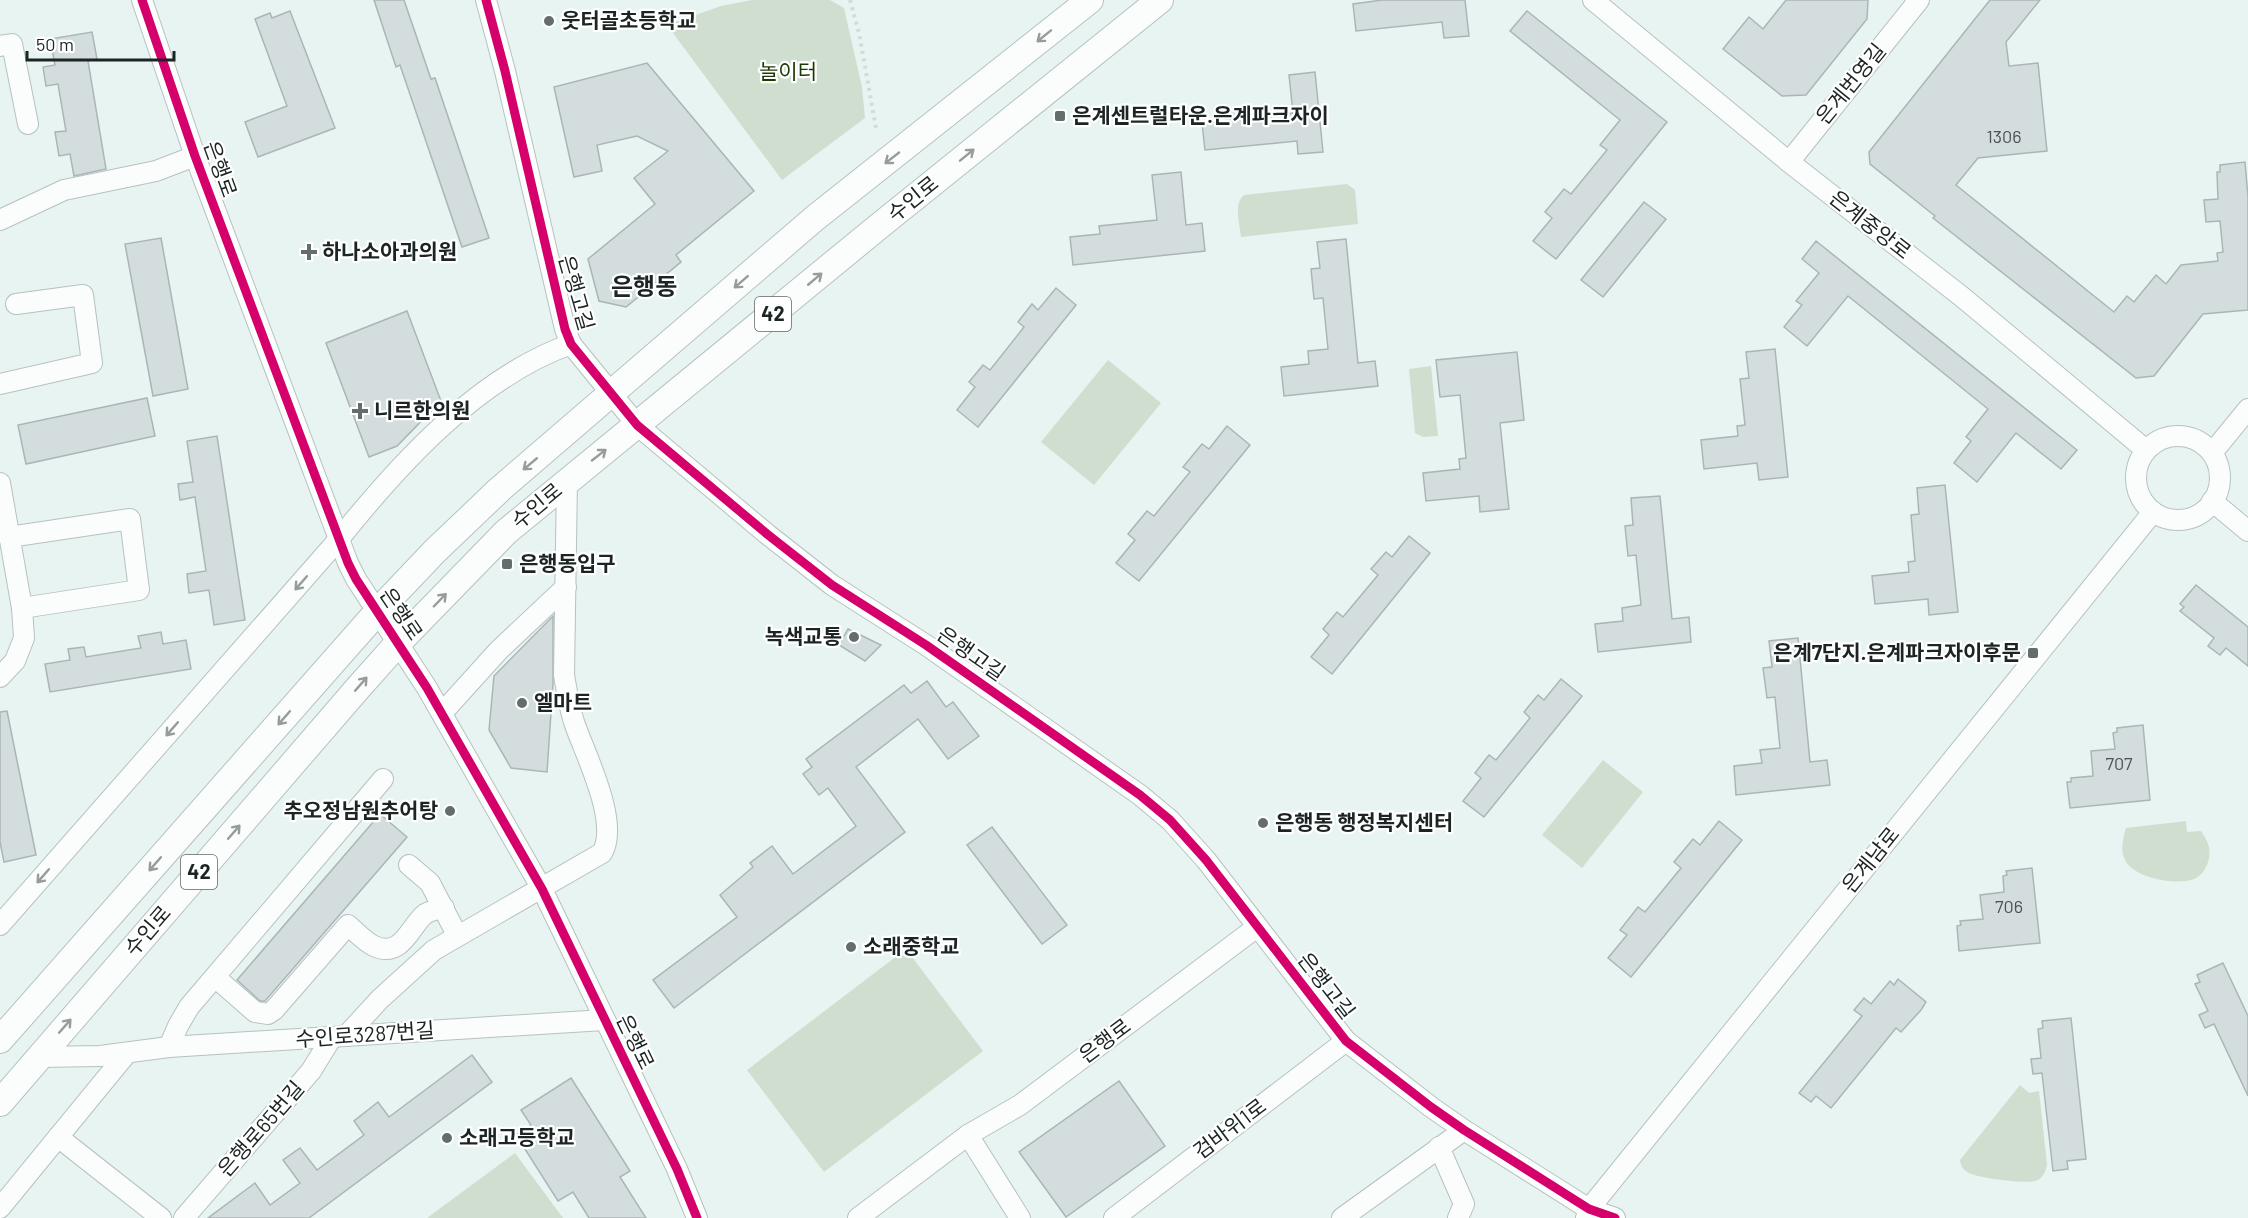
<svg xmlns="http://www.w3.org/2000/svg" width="2248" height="1218" font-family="Barlow,'Noto Sans KR',sans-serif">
	<rect width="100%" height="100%" fill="#e7f4f2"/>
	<g fill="#cfdecf">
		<path d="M752,0H830L844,8L862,87L865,118L782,180L667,25L721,6Z"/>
		<path d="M1347,184L1355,190L1358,224L1241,237C1240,224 1233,204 1244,195Z"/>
		<path d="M1108,360L1161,403L1094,485L1041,442Z"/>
		<path d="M1431,366L1438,436L1423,437L1415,433L1409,369Z"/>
		<path d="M1603,760L1643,792L1582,868L1542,835Z"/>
		<path d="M2186,821L2187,832L2201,831C2208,841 2212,850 2208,862C2206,869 2201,876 2194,879C2177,886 2133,878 2125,860C2120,850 2123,838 2126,828Z"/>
		<path d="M906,949L983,1051L824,1172L747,1070Z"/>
		<path d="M2020,1085L2029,1093L2039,1091L2047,1164C2046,1171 2044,1176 2038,1180C2028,1185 1976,1178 1967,1172C1962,1169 1961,1165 1960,1160Z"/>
		<path d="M515,1153L563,1218H427Z"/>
	</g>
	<g fill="#d3ddde" stroke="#acb5b6" stroke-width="1.5">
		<path d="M374,0H404L431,79L435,78L489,238L462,247L400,65L396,67Z"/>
		<path d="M1382,0H1465L1469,36L1444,38L1442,22L1356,31L1353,4Z"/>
		<path d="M1786,0H1868L1867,19L1806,95L1782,96L1723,49L1749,17L1763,29Z"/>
		<path d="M1990,0H2040L2006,42L2009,66L2038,63L2047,151L1978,158L1956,185L2114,312L2127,296L2134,302L2156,275L2166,284L2181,265L2218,261L2217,253L2223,252L2220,221L2206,222L2204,200L2218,199L2217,172H2220V165L2245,162L2248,197V310L2203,314L2154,376L2136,378L1933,218L1935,216L1870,164L1869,152Z"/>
		<path d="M290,11L335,128L258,157L245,122L287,106L255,19L270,13L272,18Z"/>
		<path d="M1527,11L1667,122L1556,259L1533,241L1552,218L1545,212L1564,189L1571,194L1607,150L1600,145L1620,120L1510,31Z"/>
		<path d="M92,32L97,59L88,61L106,169L74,176L70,154L59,156L55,132L66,131L58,84L46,86L43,67L55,65L50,39Z"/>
		<path d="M647,63L754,191L676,255L681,262L626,307L599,301L588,259L655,204L634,178L668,151L637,136L597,145L602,171L574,177L554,87Z"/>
		<path d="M1315,72L1323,152L1298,154L1297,141L1205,150L1202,123L1230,120L1229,111L1258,108L1259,117L1293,113L1289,75Z"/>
		<path d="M1181,172L1186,225L1202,223L1205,251L1073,265L1070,237L1100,234L1099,226L1157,220L1152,175Z"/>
		<path d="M1644,202L1666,219L1603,297L1581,280Z"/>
		<path d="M161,238L188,389L153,396L125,244Z"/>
		<path d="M1346,239L1358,363L1375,361L1378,386L1284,396L1281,367L1309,364L1308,351L1328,349L1323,298L1314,299L1311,269L1320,268L1317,242Z"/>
		<path d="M1816,241L2077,450L2061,469L2016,433L1977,482L1954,463L1971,441L1966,437L1988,409L1848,296L1807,346L1784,327L1802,305L1796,301L1819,273L1802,259Z"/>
		<path d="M1056,288L1076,305L978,427L957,410L975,387L969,382L983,365L990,370L1024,327L1018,322L1032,304L1038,310Z"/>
		<path d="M407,311L441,401L397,446L369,457L326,343Z"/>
		<path d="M1775,349L1788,477L1759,480L1757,463L1704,469L1701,440L1738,436L1737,426L1745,425L1740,379L1749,378L1746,352Z"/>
		<path d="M1517,352L1524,420L1500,423L1509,509L1480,512L1479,496L1426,501L1423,473L1460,469L1459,459L1466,458L1460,395L1440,397L1436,360Z"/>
		<path d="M147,398L155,436L26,464L18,425Z"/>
		<path d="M1227,426L1250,445L1139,581L1116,563L1135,540L1128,534L1147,511L1154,516L1190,472L1183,467L1202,444L1209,449Z"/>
		<path d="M217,436L245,620L214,625L209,590L189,593L187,574L206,571L195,497L180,500L178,484L193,482L187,441Z"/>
		<path d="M1945,485L1958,612L1929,615L1928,599L1875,604L1872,576L1909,572L1908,562L1915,561L1911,515L1919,514L1917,488Z"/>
		<path d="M1660,496L1672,619L1689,617L1691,642L1598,652L1595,624L1623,621L1622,608L1641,605L1636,555L1628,556L1625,526L1633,525L1631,498Z"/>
		<path d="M1409,536L1430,553L1332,674L1311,657L1329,635L1323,629L1337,612L1343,617L1378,575L1371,569L1386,552L1392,557Z"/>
		<path d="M2196,585L2248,627V666L2226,648L2220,655L2208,646L2214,638L2180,611L2184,607L2180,604Z"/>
		<path d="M553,616V683L547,772L511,768L489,730L494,676Z"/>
		<path d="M848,629L881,645L865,661L839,645Z"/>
		<path d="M161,632L163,644L186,640L191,669L50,692L45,664L70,660L68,649L84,647L86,657L141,648L138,636Z"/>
		<path d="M1798,638L1810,762L1827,760L1830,785L1736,795L1734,766L1762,763L1760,750L1780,748L1775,697L1767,698L1763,668L1772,667L1769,641Z"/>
		<path d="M1561,679L1582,696L1484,817L1463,801L1481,778L1475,773L1489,755L1496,760L1530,718L1524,712L1538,695L1544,700Z"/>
		<path d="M927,681L946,707L953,702L979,736L948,759L918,719L856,767L905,832L674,1008L653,980L737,917L720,895L753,867L750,863L772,846L793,874L856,826L828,788L819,795L803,774L812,767L806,759L904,685L911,693Z"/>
		<path d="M7,711L36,855L4,862L0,842V712Z"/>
		<path d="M2143,725L2150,800L2070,808L2067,782H2071V778L2093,776L2091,751L2115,749L2113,733L2117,732V728Z"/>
		<path d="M380,814L407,837L265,1001H260L237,980Z"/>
		<path d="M1719,821L1742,840L1631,977L1608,958L1627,935L1620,930L1638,907L1645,912L1681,868L1674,862L1693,839L1700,845Z"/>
		<path d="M992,827L1067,925L1042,944L967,845Z"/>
		<path d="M2032,868L2040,943L1959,951L1957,926L1961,925L1960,921L1983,919L1980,895L2004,892L2003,876L2007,875L2006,871Z"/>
		<path d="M2223,963L2248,1016V1096L2214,1024L2205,1028L2199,1015L2208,1011L2195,984L2200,982L2197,975Z"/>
		<path d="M1898,979L1926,1002L1921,1010L1901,1032L1896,1028L1831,1108L1816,1096L1811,1102L1799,1093L1862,1016L1854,1010L1864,998L1871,1004L1890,981L1894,985Z"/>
		<path d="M2071,1018L2086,1159L2067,1161L2068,1169L2053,1171L2042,1073L2033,1074L2031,1059L2041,1058L2038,1029L2043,1028L2042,1021Z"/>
		<path d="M472,1055L492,1082L309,1218H208L255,1183L270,1205L300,1183L283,1160L300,1148L317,1170L364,1135L354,1121L378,1102L389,1117Z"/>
		<path d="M571,1078L630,1171L620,1177L646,1218H589L573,1192L558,1201L516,1135L531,1125L521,1110Z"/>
		<path d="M1119,1081L1165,1146L1066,1217L1019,1152Z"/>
	</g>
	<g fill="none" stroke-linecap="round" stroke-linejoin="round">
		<g stroke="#b7c1c0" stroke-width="22">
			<g id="minor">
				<path d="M142,0L195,156L348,563L356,579L427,688L542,889L677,1169L697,1218"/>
				<path d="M486,0L505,71L565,329L571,344L637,425L767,534L832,585L926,645L1140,795L1170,820L1206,860L1346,1041L1431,1107L1464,1130L1589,1209L1615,1218"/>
				<path d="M1593,0L1789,162L1961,296L2146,450"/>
				<path d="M0,46L12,44L28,124"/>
				<path d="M1789,162L1919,0"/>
				<path d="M0,220L64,190L156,171L195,156"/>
				<path d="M0,384L92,363L83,295L16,304"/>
				<circle cx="2178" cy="478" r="42"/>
				<path d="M2212,453L2248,409"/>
				<path d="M0,483L22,608L24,638L15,661L0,677"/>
				<path d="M2212,501L2248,531"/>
				<path d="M9,537L130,519L139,590L22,608"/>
				<path d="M442,713L499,650L566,587"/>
				<path d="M409,865L430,883L457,935"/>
				<path d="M0,925L339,539C400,463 478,377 571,344"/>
				<path d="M215,977L255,1012L268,1014L274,1010L348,925C356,932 365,942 374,946C402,959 410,926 425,914C430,911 438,909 444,908"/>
				<path d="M346,1036L380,999L434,950L602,853C620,823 586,756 575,725C569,708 567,692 564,675L567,480"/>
				<path d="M169,1047L178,1026L189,1007L383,779"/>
				<path d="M39,1057L100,1056L169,1047L604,1020"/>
				<path d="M968,1135L1020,1218"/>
				<path d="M58,1137L161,1218"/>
				<path d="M1439,1147L1464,1204L1458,1218"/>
				<path d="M0,1208L127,1053"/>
				<path d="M184,1218L311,1071L332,1037"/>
				<path d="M858,1218L968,1135L1020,1105L1257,927"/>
				<path d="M1114,1218L1346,1041"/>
				<path d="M1342,1218L1464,1130"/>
				<path d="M1586,1218L1589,1209L2153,512"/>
			</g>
		</g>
		<g stroke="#b7c1c0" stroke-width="28">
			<g id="major">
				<path d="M0,1040L378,611L435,551L500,489L815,218L1090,0"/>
				<path d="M0,1103L358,688L399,642L506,532L878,227L1160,0"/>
			</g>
		</g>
		<path stroke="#d5dad8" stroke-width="4" stroke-dasharray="3 4.5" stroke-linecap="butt" d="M850,0L859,33L876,128"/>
		<use href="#minor" stroke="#fbfdfd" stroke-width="20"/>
		<use href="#major" stroke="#fbfdfd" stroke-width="26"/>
		<g stroke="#fff" stroke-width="13">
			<g id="cycleway">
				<path d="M142,0L195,156L348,563L356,579L427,688L542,889L677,1169L697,1218"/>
				<path d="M486,0L505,71L565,329L571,344L637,425L767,534L832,585L926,645L1140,795L1170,820L1206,860L1346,1041L1431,1107L1464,1130L1589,1209L1615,1218"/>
			</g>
		</g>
		<use href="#cycleway" stroke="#d6006c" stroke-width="9"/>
	</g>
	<defs><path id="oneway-shaft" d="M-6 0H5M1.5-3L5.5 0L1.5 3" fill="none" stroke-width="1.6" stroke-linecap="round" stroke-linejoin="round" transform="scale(1.5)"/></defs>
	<g stroke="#979c9b">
		<use href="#oneway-shaft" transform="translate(1044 36) rotate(141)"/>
		<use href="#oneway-shaft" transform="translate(967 155) rotate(-39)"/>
		<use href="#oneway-shaft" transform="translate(892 158) rotate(142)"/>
		<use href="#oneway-shaft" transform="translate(815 279) rotate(-40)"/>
		<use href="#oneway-shaft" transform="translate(741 282) rotate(139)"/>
		<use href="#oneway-shaft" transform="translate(599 455) rotate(-38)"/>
		<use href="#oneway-shaft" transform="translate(530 464) rotate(140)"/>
		<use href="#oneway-shaft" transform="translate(301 583) rotate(131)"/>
		<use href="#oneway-shaft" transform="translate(440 600) rotate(-46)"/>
		<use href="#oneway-shaft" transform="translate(361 684) rotate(-49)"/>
		<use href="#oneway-shaft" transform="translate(284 718) rotate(131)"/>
		<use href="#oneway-shaft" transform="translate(172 729) rotate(131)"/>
		<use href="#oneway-shaft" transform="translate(234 832) rotate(-49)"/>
		<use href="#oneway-shaft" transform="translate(155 864) rotate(131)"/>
		<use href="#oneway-shaft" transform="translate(43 876) rotate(131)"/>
		<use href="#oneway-shaft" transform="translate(65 1026) rotate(-49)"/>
	</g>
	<g fill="#636d6c" stroke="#fff" stroke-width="2">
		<circle cx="549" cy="21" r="6"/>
		<rect x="1054" y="110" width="12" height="12" rx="3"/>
		<path d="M306 243h6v6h6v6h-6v6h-6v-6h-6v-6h6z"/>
		<path d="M357 402h6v6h6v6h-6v6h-6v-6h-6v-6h6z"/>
		<rect x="501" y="558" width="12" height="12" rx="3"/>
		<circle cx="854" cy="637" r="6"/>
		<rect x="2027" y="647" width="12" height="12" rx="3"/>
		<circle cx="522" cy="703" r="6"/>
		<circle cx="450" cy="811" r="6"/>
		<circle cx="1263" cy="823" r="6"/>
		<circle cx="851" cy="947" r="6"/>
		<circle cx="447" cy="1138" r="6"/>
	</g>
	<g text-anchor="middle" stroke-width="4.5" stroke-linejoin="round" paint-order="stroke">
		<g font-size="18" fill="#4a5352">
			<text x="2004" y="143">1306</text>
			<text x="2119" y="770">707</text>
			<text x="2009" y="913">706</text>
		</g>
		<g fill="#fff" stroke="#606666" stroke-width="1.5">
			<rect x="755" y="297" width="36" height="34" rx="4.5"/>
			<rect x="181" y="855" width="36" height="34" rx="4.5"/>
		</g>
		<g font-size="20" font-weight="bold" fill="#1c2524">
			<text x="773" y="321">42</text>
			<text x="199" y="879">42</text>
		</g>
		<g font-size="21" font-weight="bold" fill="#1c2524" stroke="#fff" text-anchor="start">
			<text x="561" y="28">웃터골초등학교</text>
			<text x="1072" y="123">은계센트럴타운.은계파크자이</text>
			<text x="322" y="259">하나소아과의원</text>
			<text x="374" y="418">니르한의원</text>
			<text x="519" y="571">은행동입구</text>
			<text x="842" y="644" text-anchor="end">녹색교통</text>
			<text x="2021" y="660" text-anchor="end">은계7단지.은계파크자이후문</text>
			<text x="534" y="710">엘마트</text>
			<text x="438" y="818" text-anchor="end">추오정남원추어탕</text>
			<text x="1275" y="830">은행동 행정복지센터</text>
			<text x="863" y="954">소래중학교</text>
			<text x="459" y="1145">소래고등학교</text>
		</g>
		<g font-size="21" fill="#1b3903" stroke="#fff">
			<text x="788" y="79">놀이터</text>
		</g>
		<g font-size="21" fill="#1c2524" stroke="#fff">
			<text transform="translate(1851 84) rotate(-51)" y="7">은계번영길</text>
			<text transform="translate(220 169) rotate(70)" y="7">은행로</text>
			<text transform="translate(913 199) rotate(-39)" y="7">수인로</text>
			<text transform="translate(1870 225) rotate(38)" y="7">은계중앙로</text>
			<text transform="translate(576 293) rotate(74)" y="7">은행고길</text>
			<text transform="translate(537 506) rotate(-40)" y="7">수인로</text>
			<text transform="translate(401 614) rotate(56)" y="7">은행로</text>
			<text transform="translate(971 654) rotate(35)" y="7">은행고길</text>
			<text transform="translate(1871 860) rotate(-51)" y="7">은계남로</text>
			<text transform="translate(148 931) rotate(-49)" y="7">수인로</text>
			<text transform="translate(1326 986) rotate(52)" y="7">은행고길</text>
			<text transform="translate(365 1035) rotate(-4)" y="7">수인로3287번길</text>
			<text transform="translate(1105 1041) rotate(-37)" y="7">은행로</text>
			<text transform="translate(635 1042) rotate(64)" y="7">은행로</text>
			<text transform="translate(261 1129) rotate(-49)" y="7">은행로65번길</text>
			<text transform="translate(1230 1129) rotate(-37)" y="7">검바위1로</text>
		</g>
		<g font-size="24" font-weight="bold" fill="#1c2524" stroke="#fff">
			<text x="644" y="295">은행동</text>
		</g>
	</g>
	<path d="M27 51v9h147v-9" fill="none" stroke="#1c2524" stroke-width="3"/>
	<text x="36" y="51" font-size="18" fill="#1c2524" stroke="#ffffff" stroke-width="4.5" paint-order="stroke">50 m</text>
</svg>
